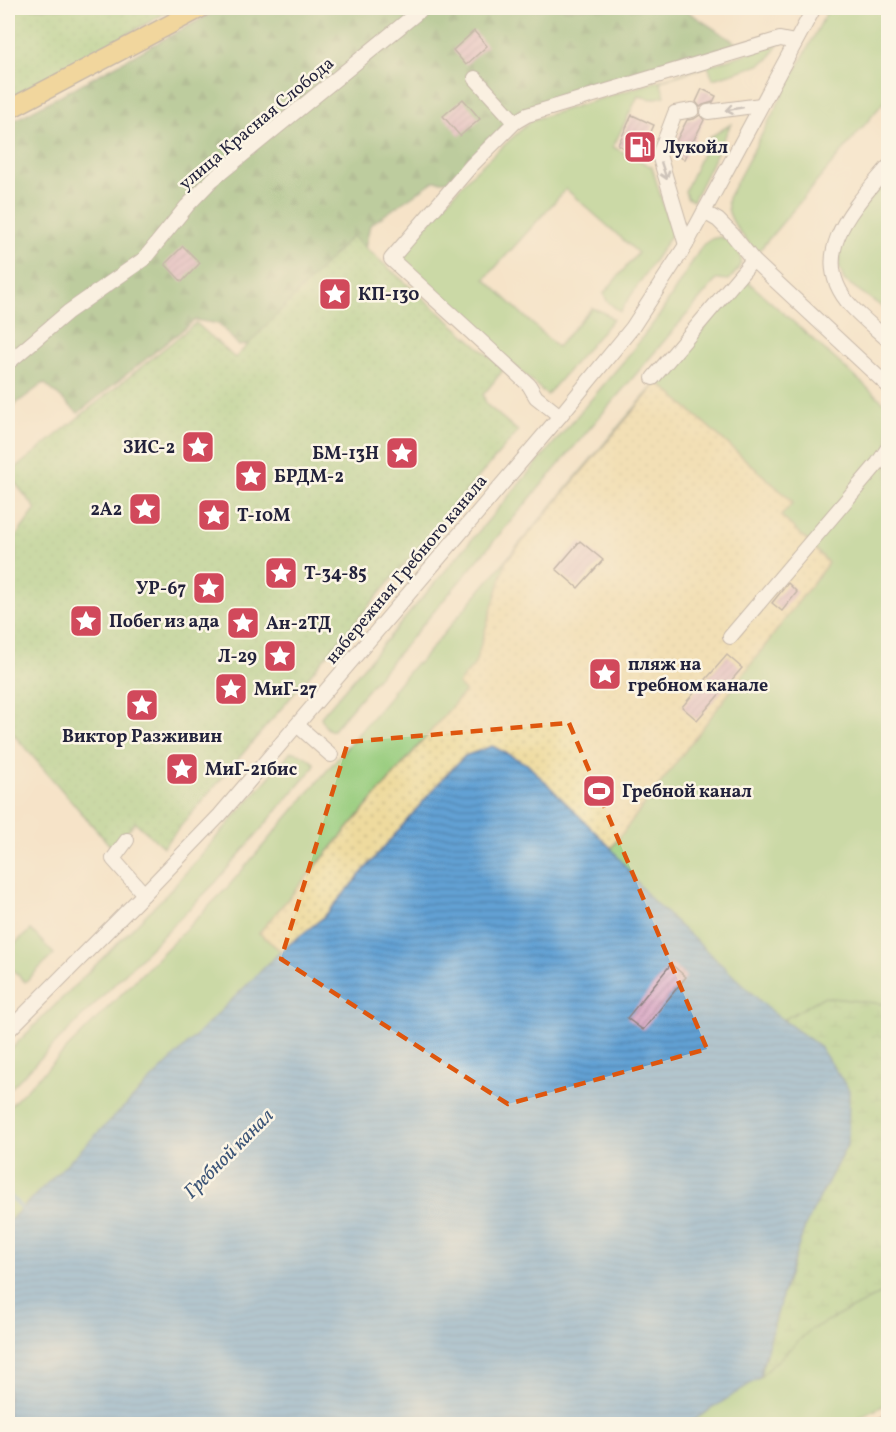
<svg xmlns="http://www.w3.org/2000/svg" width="896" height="1432" font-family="Vollkorn,serif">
	<defs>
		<pattern id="forest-firs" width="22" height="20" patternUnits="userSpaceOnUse" patternTransform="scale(1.5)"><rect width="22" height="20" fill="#79b06c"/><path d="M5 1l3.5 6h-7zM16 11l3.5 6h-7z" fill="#638f5a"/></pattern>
		<pattern id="wetland-marsh" width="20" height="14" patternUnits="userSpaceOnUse" patternTransform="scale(1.5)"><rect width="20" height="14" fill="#97cc7d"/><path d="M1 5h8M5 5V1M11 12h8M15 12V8" fill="none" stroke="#82af6d"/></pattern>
		<pattern id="sand-dots" width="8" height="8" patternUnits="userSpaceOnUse" patternTransform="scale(1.5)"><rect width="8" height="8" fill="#eeda9e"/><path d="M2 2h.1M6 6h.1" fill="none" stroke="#ccbb89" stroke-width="1.8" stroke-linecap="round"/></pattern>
		<pattern id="park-dots" width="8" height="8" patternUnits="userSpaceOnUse" patternTransform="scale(1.5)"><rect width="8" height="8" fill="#97cc7d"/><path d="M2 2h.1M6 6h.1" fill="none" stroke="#82af6d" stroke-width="1.8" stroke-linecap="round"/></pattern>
		<pattern id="water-rules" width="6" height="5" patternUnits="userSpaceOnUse" patternTransform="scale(1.5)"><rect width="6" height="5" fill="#62a1d4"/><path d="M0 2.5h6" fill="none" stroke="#5083ad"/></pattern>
		<pattern id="building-hatch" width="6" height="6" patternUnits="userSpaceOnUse" patternTransform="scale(1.5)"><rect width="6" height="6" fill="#daaac6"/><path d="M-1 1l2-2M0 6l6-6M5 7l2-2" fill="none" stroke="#b08aa2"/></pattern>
	</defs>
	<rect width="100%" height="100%" fill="#fcf5e5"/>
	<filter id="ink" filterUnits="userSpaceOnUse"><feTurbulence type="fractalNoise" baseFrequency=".0167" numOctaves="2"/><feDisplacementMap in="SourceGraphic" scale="12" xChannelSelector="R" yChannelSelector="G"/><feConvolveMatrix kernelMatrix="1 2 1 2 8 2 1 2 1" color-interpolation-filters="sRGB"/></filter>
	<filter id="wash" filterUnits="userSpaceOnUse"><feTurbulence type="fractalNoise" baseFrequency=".008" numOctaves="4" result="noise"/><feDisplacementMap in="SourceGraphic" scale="24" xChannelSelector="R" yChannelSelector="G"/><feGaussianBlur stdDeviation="1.35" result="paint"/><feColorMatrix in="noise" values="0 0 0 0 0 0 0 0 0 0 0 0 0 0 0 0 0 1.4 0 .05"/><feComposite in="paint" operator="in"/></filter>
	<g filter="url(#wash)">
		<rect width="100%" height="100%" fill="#f5e3c8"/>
		<g fill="#97cc7d" stroke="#5c775c" stroke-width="1.5">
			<path d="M829,8H888V97L757,253C745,238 724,218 728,198Z"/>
			<path d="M778,44L769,59L759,65L713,79L708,66L660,81L665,96L652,99L638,96L613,147L652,167L672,234L620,312L607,301L604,293L638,253L566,189L485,279L557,347L592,308L603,312L613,319L547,395L396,259L471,175L532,120Z"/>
			<path d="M731,124L693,201L687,198L685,191L710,137Z"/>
			<path d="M888,177V311L844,280L839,266L840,246L846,229Z"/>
			<path d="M720,237C727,239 729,241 733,245C747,260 741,267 729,280L717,279L332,731C325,728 323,724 321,717L628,356L659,316L702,246L711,239Z"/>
			<path d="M746,280L888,406V1403L849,1424H8V1108L227,888L393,693L392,691L416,663L418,664L623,421Z"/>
			<path d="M291,752C300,751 307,758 314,763V767L216,882L8,1091V1052L167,894Z"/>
			<path d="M31,930L54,954L25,982L8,965V949Z"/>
		</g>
		<path fill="url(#forest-firs)" stroke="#4e6954" stroke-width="1.5" d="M221,8H682L741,46L521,114L448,181H434L370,225L361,267L277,337L239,346L219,324L195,320L78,413L44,383L17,403L8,414V124Z"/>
		<path fill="url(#wetland-marsh)" stroke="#5c775c" stroke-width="1.5" d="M823,997L884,1004L888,1006V1290L810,1330L759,1378L782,1296L805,1226L848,1143L819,1046L783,1020Z"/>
		<path fill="url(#sand-dots)" stroke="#887e6c" stroke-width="1.5" d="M658,382L793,502L781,516L812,545L828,563L611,848L527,764L465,756L445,776L324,917L281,951L259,933L465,691L458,684L475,664L506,561Z"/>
		<g fill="url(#park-dots)" stroke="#5c775c" stroke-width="1.5">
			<path d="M8,8H175L8,99Z"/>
			<path d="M352,236L504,369L483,395L487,405L518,431L163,847L135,822L113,849L8,728V573L16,565L15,538L36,509L8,474L196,323L235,358Z"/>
		</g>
		<path fill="url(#water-rules)" stroke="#426288" stroke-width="1.5" d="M492,746L527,764L611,848L648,896L772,1012L819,1046L849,1090L848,1143L805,1226L782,1296L759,1378L688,1424H8V1222L281,951L324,917L445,776L465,756Z"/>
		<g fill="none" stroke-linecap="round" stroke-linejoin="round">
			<path stroke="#62a1d4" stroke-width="4" d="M8,1194L24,1211"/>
		</g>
		<g id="blocks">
			<g fill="url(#building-hatch)">
				<path d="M474,31L487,46L466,65L453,50Z"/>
				<path d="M702,89L716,96L713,102L703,105L700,107L696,102Z"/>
				<path d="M463,99L480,119L460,136L443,116Z"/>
				<path d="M632,115L654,125L640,156L618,145Z"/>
				<path d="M700,115L704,120L684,159L670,153L687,120L694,119Z"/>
				<path d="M183,246L200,263L182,282L165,264Z"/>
				<path d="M580,541L603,560L578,588L556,569Z"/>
				<path d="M788,583L797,592L782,611L772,603Z"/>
				<path d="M727,655L742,668L697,720L682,707Z"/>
				<path d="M671,964L686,977L643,1030L627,1018Z"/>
			</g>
		</g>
	</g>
	<g filter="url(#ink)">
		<use href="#blocks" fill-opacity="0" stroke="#8c8282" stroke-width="1.5"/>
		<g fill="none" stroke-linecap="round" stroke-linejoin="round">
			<g stroke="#8c8282" stroke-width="16">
				<g id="minor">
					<path d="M475,78L515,122L527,115L780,39L795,42"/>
					<path d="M708,112L761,105"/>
					<path d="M515,122L471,166L391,259L529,385L536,397L560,416"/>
					<path d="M888,167C855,206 805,255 851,306C862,318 876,329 888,340"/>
					<path d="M704,212L718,220L732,234L753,260L888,386"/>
					<path d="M686,245L659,155L675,113L692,110"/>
					<path d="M8,363L68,312L144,259L187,206L212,180L423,8"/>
					<path d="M653,378L753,260"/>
					<path d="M730,637L878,463L888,448"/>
					<path d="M297,725L331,755"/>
					<path d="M127,840L113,859L144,894"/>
					<path d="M8,1031L144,894L220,815L560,416L632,328L686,245L814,8"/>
					<path d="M882,1424L888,1421"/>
				</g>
			</g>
			<g stroke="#8c8282" stroke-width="21">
				<path id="major" d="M8,110L201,8"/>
			</g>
			<use href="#minor" stroke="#fff" stroke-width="14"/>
			<use href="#major" stroke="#eac669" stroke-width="18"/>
		</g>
		<defs><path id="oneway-shaft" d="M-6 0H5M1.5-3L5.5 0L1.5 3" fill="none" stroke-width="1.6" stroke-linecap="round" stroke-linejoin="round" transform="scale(1.5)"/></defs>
		<g stroke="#9c9ca7">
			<use href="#oneway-shaft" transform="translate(734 109) rotate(170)"/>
			<use href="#oneway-shaft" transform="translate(664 171) rotate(72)"/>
		</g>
	</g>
	<path d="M0 0H896V1432H0ZM569,723L707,1049L508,1104L281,959L348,742Z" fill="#f5e3c8" fill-opacity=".55" fill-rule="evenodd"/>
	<path fill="none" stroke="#de560e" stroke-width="4.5" stroke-dasharray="12 8" stroke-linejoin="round" d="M569,723L707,1049L508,1104L281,959L348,742Z"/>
	<defs>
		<g id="fuel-square" transform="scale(1.725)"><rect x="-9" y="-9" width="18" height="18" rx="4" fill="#d1495b" stroke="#fcf5e5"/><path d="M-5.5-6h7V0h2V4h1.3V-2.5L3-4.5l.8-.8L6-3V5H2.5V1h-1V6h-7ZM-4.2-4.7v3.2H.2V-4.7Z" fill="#fff"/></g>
		<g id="sight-square" transform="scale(1.725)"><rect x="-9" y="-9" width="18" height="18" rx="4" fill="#d1495b" stroke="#fcf5e5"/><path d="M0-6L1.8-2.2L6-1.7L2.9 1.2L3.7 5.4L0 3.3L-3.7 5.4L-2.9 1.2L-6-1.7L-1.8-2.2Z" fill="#fff"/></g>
		<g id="stadium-square" transform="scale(1.725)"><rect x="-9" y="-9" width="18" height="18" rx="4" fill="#d1495b" stroke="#fcf5e5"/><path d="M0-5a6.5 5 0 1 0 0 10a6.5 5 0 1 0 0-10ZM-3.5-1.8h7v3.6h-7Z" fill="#fff"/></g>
	</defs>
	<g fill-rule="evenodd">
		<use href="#fuel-square" x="640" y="147"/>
		<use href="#sight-square" x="335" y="294"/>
		<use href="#sight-square" x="198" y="447"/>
		<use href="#sight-square" x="402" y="453"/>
		<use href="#sight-square" x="251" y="476"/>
		<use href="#sight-square" x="145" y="509"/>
		<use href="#sight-square" x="214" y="515"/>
		<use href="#sight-square" x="281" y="573"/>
		<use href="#sight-square" x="209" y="588"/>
		<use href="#sight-square" x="86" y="621"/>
		<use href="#sight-square" x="243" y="623"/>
		<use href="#sight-square" x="280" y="656"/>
		<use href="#sight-square" x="605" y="674"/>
		<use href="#sight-square" x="231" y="689"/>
		<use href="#sight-square" x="142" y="705"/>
		<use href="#sight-square" x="182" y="769"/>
		<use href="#stadium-square" x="599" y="791"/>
	</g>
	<g text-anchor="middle" stroke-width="5" stroke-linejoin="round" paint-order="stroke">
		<g font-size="18" fill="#22223b" stroke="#fcf5e5">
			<text transform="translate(256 123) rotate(-40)" y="6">улица Красная Слобода</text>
			<text transform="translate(406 569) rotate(-50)" y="6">набережная Гребного канала</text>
		</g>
		<g font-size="18" font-weight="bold" fill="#22223b" stroke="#fcf5e5" text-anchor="start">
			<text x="663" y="153">Лукойл</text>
			<text x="358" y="300">КП-130</text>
			<text x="175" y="453" text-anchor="end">ЗИС-2</text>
			<text x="379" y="459" text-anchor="end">БМ-13Н</text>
			<text x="274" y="482">БРДМ-2</text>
			<text x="122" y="515" text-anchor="end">2А2</text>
			<text x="237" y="521">Т-10М</text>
			<text x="304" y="579">T-34-85</text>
			<text x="186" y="594" text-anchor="end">УР-67</text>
			<text x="109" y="627">Побег из ада</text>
			<text x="266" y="629">Ан-2ТД</text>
			<text x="257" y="662" text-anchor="end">Л-29</text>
			<text x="628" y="670">пляж на<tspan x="628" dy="21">гребном канале</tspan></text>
			<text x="254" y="695">МиГ-27</text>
			<text x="142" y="742" text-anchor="middle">Виктор Разживин</text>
			<text x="205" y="775">МиГ-21бис</text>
			<text x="622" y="797">Гребной канал</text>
		</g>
		<g font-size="20" font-style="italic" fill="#3c5578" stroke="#fcf5e5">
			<text transform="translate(228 1153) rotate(-45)" y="7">Гребной канал</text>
		</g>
	</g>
	<rect width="896" height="1432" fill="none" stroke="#fcf5e5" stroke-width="30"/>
</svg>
